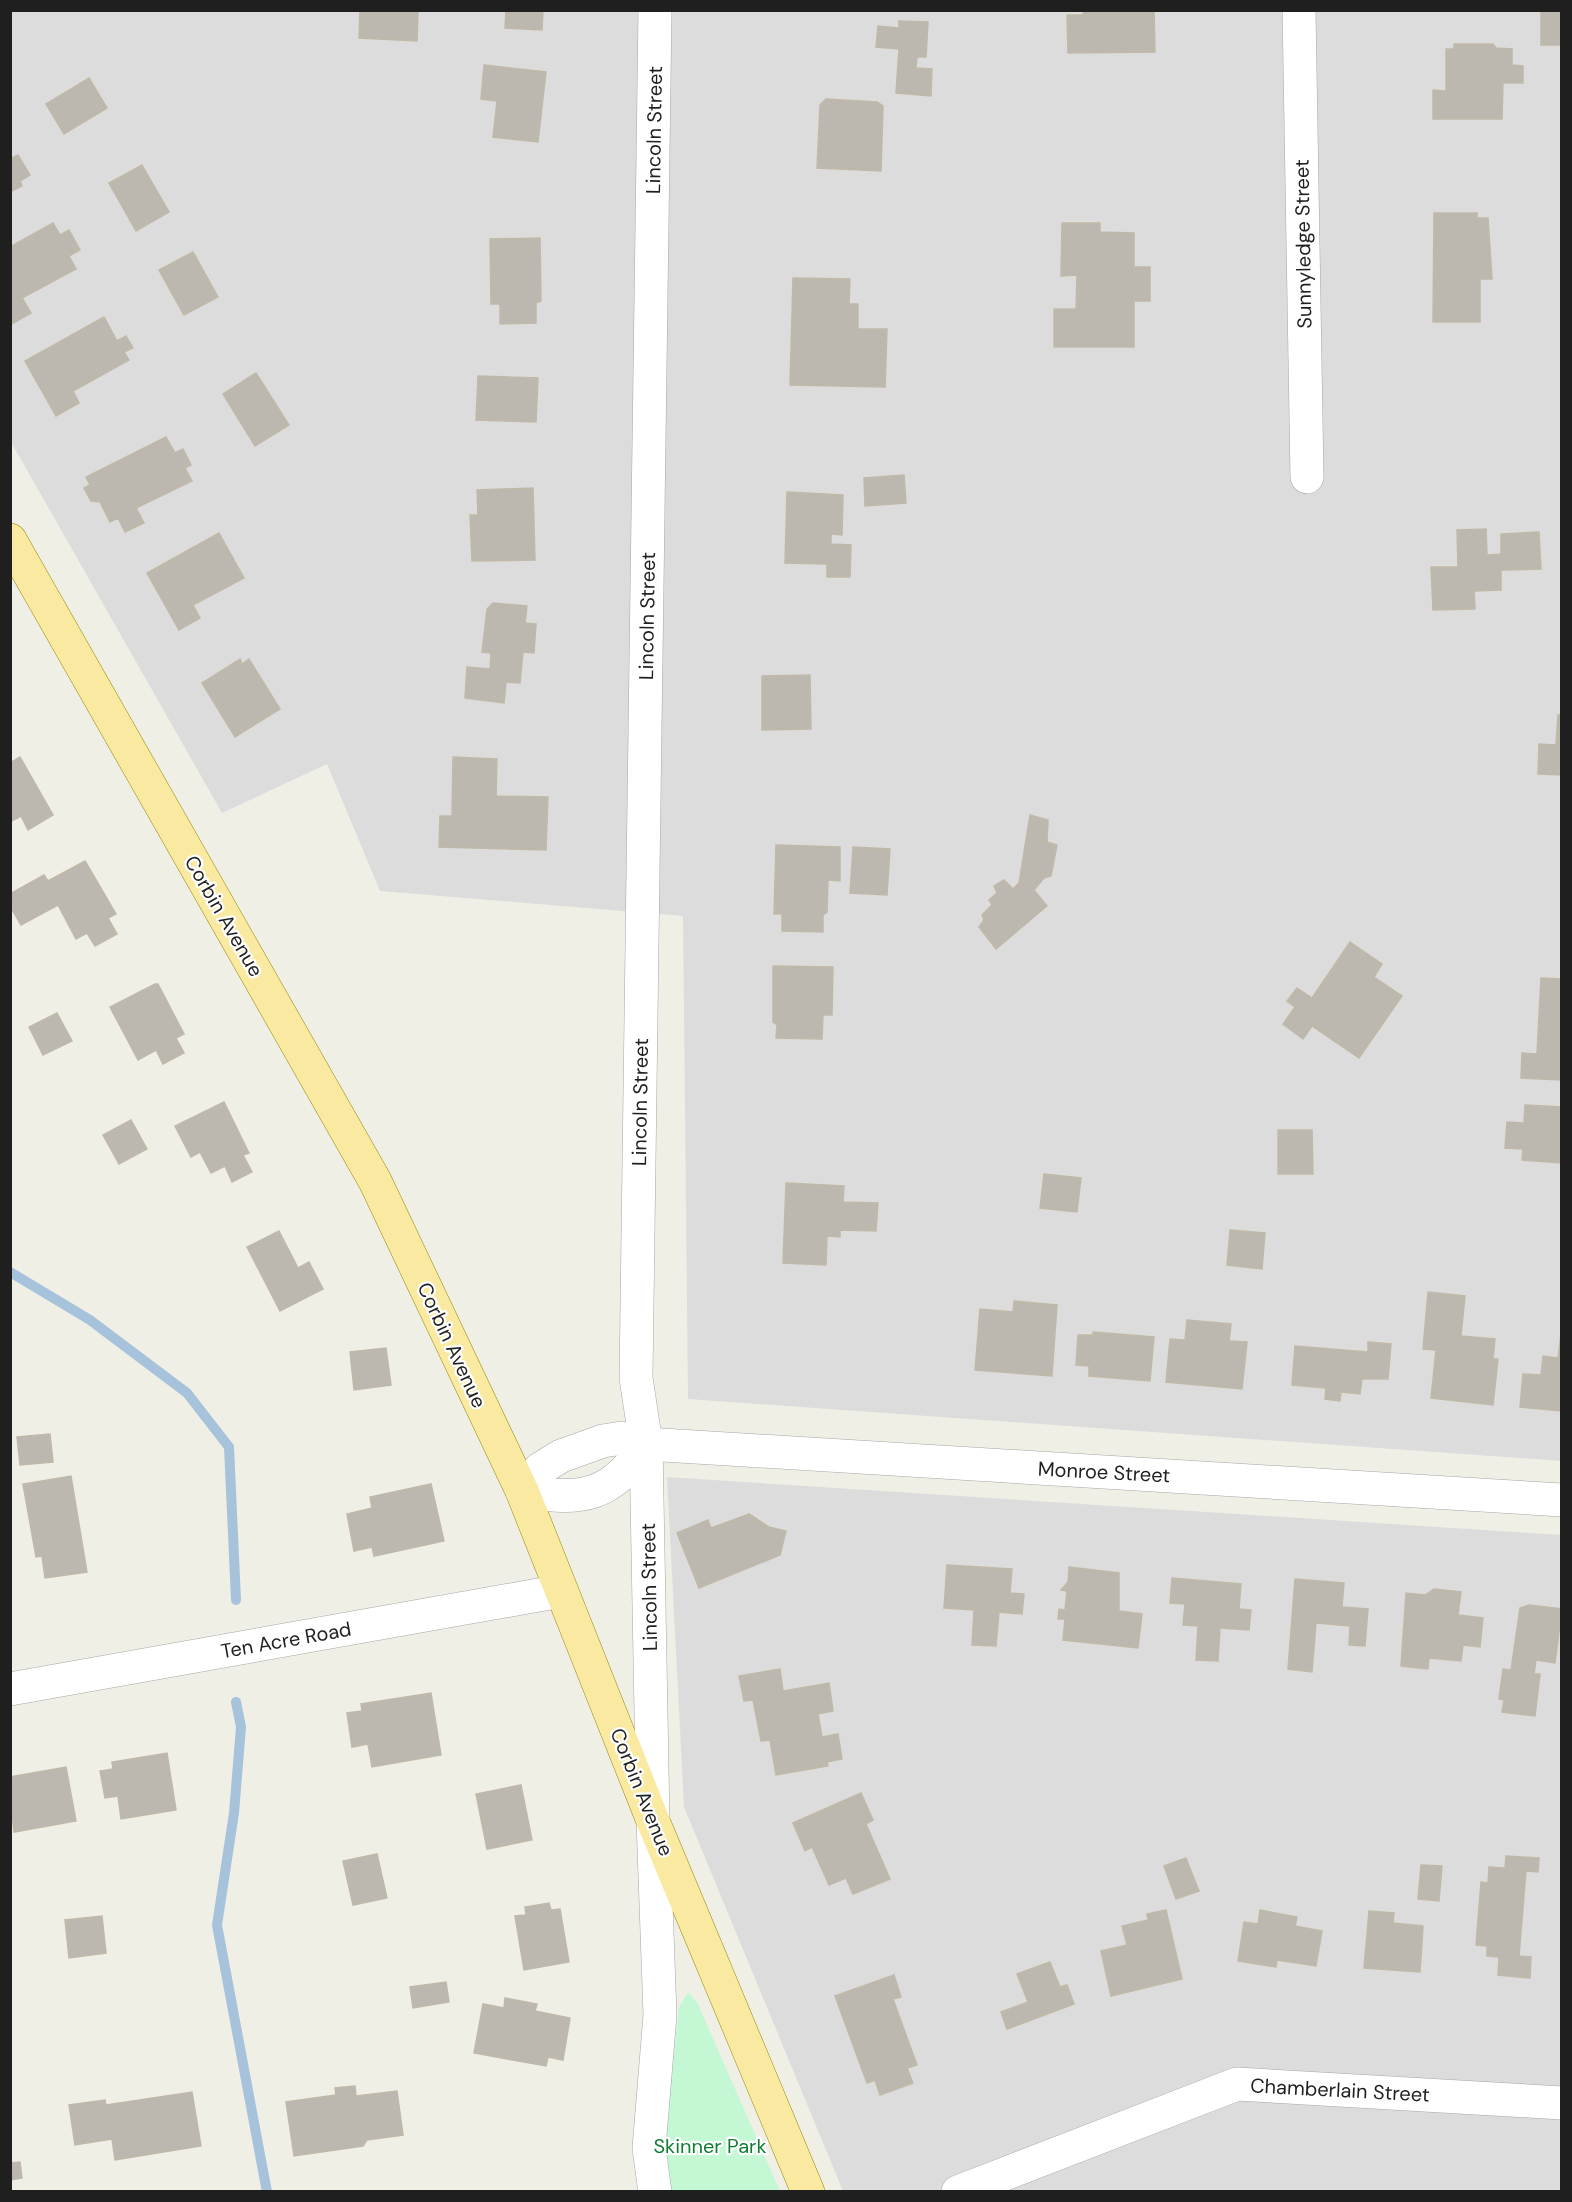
<svg xmlns="http://www.w3.org/2000/svg" width="1572" height="2202" font-family="'DM Sans',sans-serif">
	<rect width="100%" height="100%" fill="#f0efe6"/>
	<g fill="#dddcdc">
		<path d="M10,11H1561V1461L688,1399L683,916L380,891L327,764L222,813L11,442Z"/>
		<path d="M667,1477L1561,1535V2191H843L684,1807Z"/>
	</g>
	<path fill="#c4f8d5" d="M688,1992L697,2002L780,2191L665,2192L662,2163L679,2007Z"/>
	<g fill="none" stroke-linecap="round" stroke-linejoin="round">
		<g stroke="#a7c3dc" stroke-width="10">
			<path d="M10,1272L90,1320L187,1393L229,1447L236,1600"/>
			<path d="M236,1702L241,1727L234,1813L217,1925L267,2192"/>
		</g>
	</g>
	<g fill="#bcb8af" stroke="#c1b9a8" stroke-width="1.5">
		<path d="M360,10H418L417,41L359,38Z"/>
		<path d="M506,10H543L542,30L505,28Z"/>
		<path d="M1083,10H1154L1155,52L1068,53L1067,15H1083Z"/>
		<rect x="1541" y="10" width="21" height="35"/>
		<path d="M899,21L928,22L926,57H917L916,68L932,69L931,96L896,93L899,49L876,47L878,26L899,28Z"/>
		<path d="M1454,44H1493L1496,48L1512,49V65L1523,66V83H1503L1502,119H1433V90L1446,91V49H1454Z"/>
		<path d="M484,65L546,72L538,142L493,137L497,101L481,99Z"/>
		<path d="M89,78L107,108L64,134L46,104Z"/>
		<path d="M826,99L877,102L883,106L881,171L817,168L820,105Z"/>
		<path d="M18,155L30,175L20,181L22,186L10,192V159Z"/>
		<path d="M142,165L169,212L136,231L109,183Z"/>
		<path d="M1434,213H1477V218H1488L1492,279H1480V322H1433Z"/>
		<path d="M53,223L60,235L69,230L80,250L69,256L76,269L22,298L31,313L10,325V247Z"/>
		<path d="M1062,223H1100V232L1134,233V267H1150V301H1134V347H1054V309H1076L1077,275L1061,276Z"/>
		<path d="M540,238L541,301L536,303V323L500,324V304H491L490,239Z"/>
		<path d="M193,252L218,297L184,315L159,270Z"/>
		<path d="M793,278L850,279L849,304H858V329H887L885,387L790,385Z"/>
		<path d="M104,317L117,341L126,336L133,348L124,352L129,360L73,391L79,403L56,416L25,361Z"/>
		<path d="M256,373L289,425L255,446L223,394Z"/>
		<path d="M478,376L538,378L536,422L476,420Z"/>
		<path d="M166,437L175,453L183,449L191,465L185,468L192,481L136,508L144,523L125,532L118,518L110,522L100,502L91,501L84,488L90,485L86,477Z"/>
		<path d="M904,475L906,503L865,506L864,478Z"/>
		<path d="M533,488L535,560L472,561L470,515H478L477,490Z"/>
		<path d="M787,492L843,495L842,535L831,534V544L851,545L850,577H827V564L785,563Z"/>
		<path d="M1486,529L1487,555L1501,554V534L1539,532L1541,569L1501,570V590L1474,591L1475,609L1433,610L1431,567H1458L1457,530Z"/>
		<path d="M219,533L244,578L193,605L200,618L179,630L147,573Z"/>
		<path d="M493,603L527,606L525,623L536,624L534,653L523,652L520,683L506,682L504,703L465,698L467,667L490,669L491,653L482,652L487,609Z"/>
		<path d="M240,659L242,664L249,659L280,709L235,737L202,683Z"/>
		<path d="M810,675L811,729L762,730V676Z"/>
		<path d="M1558,715H1562V775L1538,774L1539,744L1556,745Z"/>
		<path d="M20,757L53,815L28,830L21,816L10,822V763Z"/>
		<path d="M453,757L497,759L496,796L548,797L546,850L439,847L440,816H452Z"/>
		<path d="M1030,815L1048,820L1047,842L1057,845L1051,876L1044,878L1034,890L1047,906L996,949L979,927L984,920L982,915L992,905L989,900L997,893L994,886L1004,880L1013,889L1019,883Z"/>
		<path d="M776,845L840,847V881L828,880L827,912L823,915V932L782,931V914H774Z"/>
		<path d="M853,847L890,849L887,895L850,893Z"/>
		<path d="M85,861L116,914L108,918L117,934L95,946L87,933L76,939L58,905L21,925L10,906V894L44,875L48,881Z"/>
		<path d="M1350,942L1382,964L1374,977L1402,996L1359,1058L1312,1026L1303,1039L1283,1024L1295,1007L1287,1001L1297,988L1312,998Z"/>
		<path d="M773,966L833,967L832,1015H823L822,1039L776,1038L777,1025L773,1022Z"/>
		<path d="M1541,978L1562,979V1080L1521,1078L1522,1053L1537,1054Z"/>
		<path d="M155,984H158L184,1034L176,1038L184,1053L163,1064L156,1050L138,1060L110,1007Z"/>
		<path d="M57,1013L72,1041L43,1055L29,1027Z"/>
		<path d="M224,1102L249,1153L243,1155L252,1172L232,1182L225,1166L211,1173L200,1152L191,1157L175,1126Z"/>
		<path d="M1525,1105L1562,1107V1163L1522,1160L1523,1149L1505,1148L1507,1122L1524,1123Z"/>
		<path d="M131,1120L147,1149L119,1164L103,1135Z"/>
		<path d="M1278,1130H1312L1313,1174H1278Z"/>
		<path d="M1044,1174L1081,1178L1077,1212L1040,1208Z"/>
		<path d="M786,1183L844,1186L843,1202L878,1203L876,1231L840,1230V1237L827,1236L826,1265L783,1263Z"/>
		<path d="M1230,1230L1265,1233L1262,1269L1227,1265Z"/>
		<path d="M279,1231L298,1268L309,1262L323,1289L280,1311L247,1247Z"/>
		<path d="M1428,1292L1465,1296L1461,1336L1495,1339L1493,1359H1498L1493,1405L1431,1398L1436,1350L1423,1349Z"/>
		<path d="M1014,1301L1057,1305L1052,1376L975,1370L980,1309L1013,1312Z"/>
		<path d="M1187,1320L1231,1324L1229,1341L1247,1342L1242,1389L1166,1382L1170,1339L1185,1340Z"/>
		<path d="M1562,1325V1411L1520,1407L1523,1374L1541,1375L1543,1356L1558,1358Z"/>
		<path d="M1093,1332L1154,1337L1150,1381L1089,1376V1366L1076,1365L1078,1335H1093Z"/>
		<path d="M1368,1342L1391,1344L1388,1379H1362L1360,1394L1341,1392L1340,1401L1325,1399L1326,1388L1292,1385L1295,1346L1368,1352Z"/>
		<path d="M386,1348L391,1385L354,1390L350,1352Z"/>
		<path d="M50,1434L53,1462L20,1465L17,1437Z"/>
		<path d="M71,1476L87,1572L45,1578L42,1556L36,1557L23,1484Z"/>
		<path d="M431,1484L444,1541L374,1556L372,1547L354,1551L347,1514L372,1508L370,1497Z"/>
		<path d="M749,1514L769,1527L786,1531L780,1555L699,1588L677,1533L708,1520L711,1528Z"/>
		<path d="M947,1565L1012,1569L1010,1593L1024,1594L1022,1614L999,1612L996,1646L972,1645L974,1610L944,1608Z"/>
		<path d="M1069,1567L1119,1573V1611L1142,1614L1138,1648L1063,1640L1065,1619H1058L1059,1609L1065,1610L1067,1591L1061,1590L1068,1582Z"/>
		<path d="M1172,1578L1241,1584L1239,1609L1251,1610L1249,1630L1220,1628L1218,1661L1196,1660L1198,1626L1183,1625L1185,1604L1170,1603Z"/>
		<path d="M1295,1579L1344,1583L1342,1607L1368,1609L1365,1646L1349,1645L1350,1626L1316,1623L1312,1672L1288,1669Z"/>
		<path d="M1434,1589L1461,1592L1458,1615L1483,1618L1480,1647L1463,1645L1461,1661L1429,1658L1428,1669L1401,1666L1406,1593L1425,1595Z"/>
		<path d="M1529,1605L1562,1609L1555,1663L1536,1660L1534,1674H1540L1535,1716L1502,1712L1504,1700L1499,1699L1503,1669L1511,1670L1520,1608Z"/>
		<path d="M780,1669L783,1691L829,1683L833,1711L818,1714L822,1737L838,1734L842,1759L827,1762L828,1766L776,1775L770,1740L761,1741L753,1700L744,1701L739,1676Z"/>
		<path d="M431,1693L441,1755L372,1767L368,1744L352,1747L347,1713L362,1711L361,1704Z"/>
		<path d="M167,1753L176,1810L121,1819L118,1796L105,1798L100,1771L113,1769L112,1762Z"/>
		<path d="M66,1767L76,1821L14,1832L13,1822L10,1823V1777Z"/>
		<path d="M521,1785L532,1840L487,1849L476,1794Z"/>
		<path d="M861,1793L873,1820L866,1824L890,1879L853,1894L846,1878L829,1885L812,1847L805,1851L793,1823Z"/>
		<path d="M377,1854L387,1898L353,1905L343,1861Z"/>
		<path d="M1506,1856L1539,1858L1538,1872L1526,1871L1519,1956L1531,1957L1530,1978L1498,1975L1499,1957L1487,1956V1946L1476,1945L1481,1882L1488,1883L1489,1867L1505,1868Z"/>
		<path d="M1186,1858L1199,1891L1176,1899L1164,1866Z"/>
		<path d="M1421,1865L1442,1866L1439,1901L1418,1899Z"/>
		<path d="M549,1903L551,1910L560,1909L569,1962L524,1970L515,1916L526,1915L525,1907Z"/>
		<path d="M1166,1910L1182,1979L1111,1996L1101,1951L1127,1945L1122,1926L1148,1920L1147,1914Z"/>
		<path d="M1260,1910L1297,1917L1295,1926L1322,1931L1316,1966L1277,1960L1276,1967L1238,1961L1244,1922L1258,1924Z"/>
		<path d="M1369,1911L1394,1913L1393,1923L1423,1926L1420,1972L1364,1968Z"/>
		<path d="M102,1916L106,1953L69,1958L65,1920Z"/>
		<path d="M1050,1962L1060,1987L1067,1985L1074,2004L1007,2029L1001,2012L1028,2002L1017,1974Z"/>
		<path d="M894,1975L901,1997L893,1999L917,2065L907,2068L913,2083L880,2095L875,2080L867,2083L835,1996Z"/>
		<path d="M446,1982L449,2002L413,2008L410,1987Z"/>
		<path d="M505,1998L537,2004L535,2011L570,2018L563,2060L548,2057L546,2066L474,2053L483,2004L504,2008Z"/>
		<path d="M355,2086L356,2096L397,2091L403,2135L367,2140L363,2146L294,2156L286,2102L336,2095L335,2088Z"/>
		<path d="M192,2092L201,2146L115,2160L112,2139L75,2145L69,2105L105,2100L106,2105Z"/>
		<path d="M20,2162L22,2178L10,2180V2163Z"/>
	</g>
	<g fill="none" stroke-linecap="round" stroke-linejoin="round">
		<g stroke="#a6a6a6" stroke-width="34">
			<g id="minor">
				<path d="M1299,10L1307,477"/>
				<path d="M646,1444C612,1498 580,1501 522,1491L540,1469L561,1456L603,1441L622,1438L646,1444L1562,1500"/>
				<path d="M10,1689L561,1591"/>
				<path d="M655,2192L649,2148L660,2015L653,1821L646,1444L636,1378L655,10"/>
				<path d="M958,2192L1237,2084L1562,2103"/>
			</g>
		</g>
		<g stroke="#968904" stroke-width="34">
			<path id="major" d="M10,540L375,1181L522,1491L653,1821L808,2192"/>
		</g>
		<use href="#minor" stroke="#fff" stroke-width="33"/>
		<use href="#major" stroke="#f9e9a1" stroke-width="33"/>
	</g>
	<g text-anchor="middle" stroke-width="4.5" stroke-linejoin="round" paint-order="stroke">
		<g font-size="20" fill="#1f1f1f" stroke="#fff">
			<text transform="translate(654 130) rotate(-89)" y="7">Lincoln Street</text>
			<text transform="translate(1303 244) rotate(-91)" y="7">Sunnyledge Street</text>
			<text transform="translate(647 616) rotate(-89)" y="7">Lincoln Street</text>
			<text transform="translate(224 916) rotate(60)" y="7">Corbin Avenue</text>
			<text transform="translate(640 1102) rotate(-89)" y="7">Lincoln Street</text>
			<text transform="translate(452 1345) rotate(65)" y="7">Corbin Avenue</text>
			<text transform="translate(1104 1472) rotate(3)" y="7">Monroe Street</text>
			<text transform="translate(649 1587) rotate(-91)" y="7">Lincoln Street</text>
			<text transform="translate(286 1640) rotate(-10)" y="7">Ten Acre Road</text>
			<text transform="translate(642 1792) rotate(68)" y="7">Corbin Avenue</text>
			<text transform="translate(1340 2090) rotate(3)" y="7">Chamberlain Street</text>
		</g>
		<g font-size="20" fill="#0f7c32" stroke="#fff">
			<text x="710" y="2153">Skinner Park</text>
		</g>
	</g>
	<rect width="1572" height="2202" fill="none" stroke="#1f1f1f" stroke-width="24"/>
</svg>
